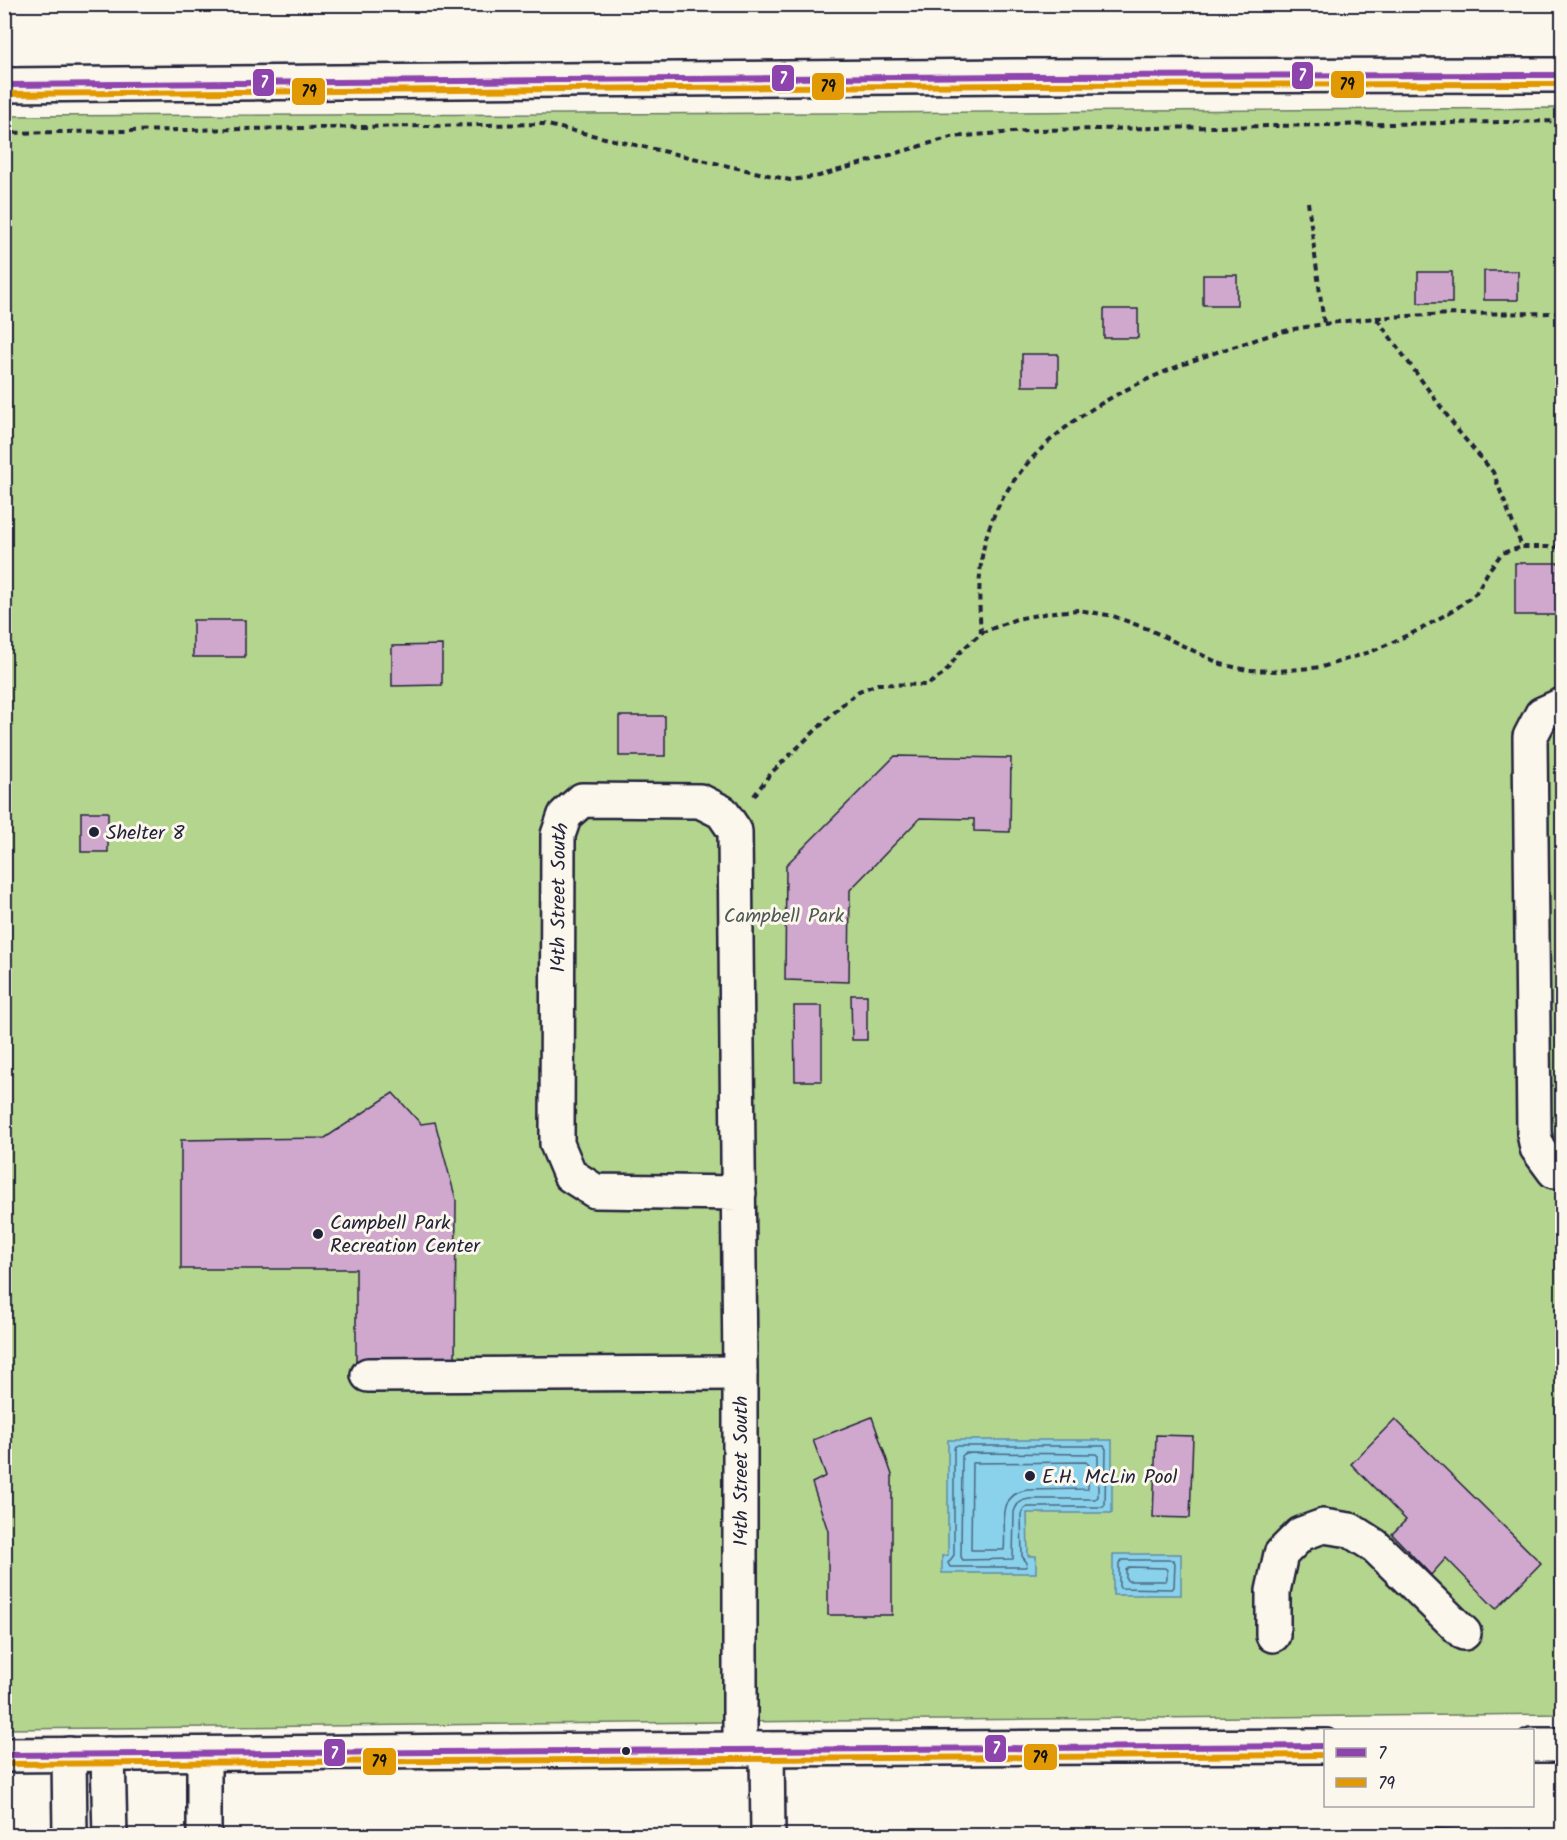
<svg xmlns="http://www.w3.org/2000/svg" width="1567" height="1840" font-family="Kalam,sans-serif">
	<rect width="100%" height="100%" fill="#fbf7ec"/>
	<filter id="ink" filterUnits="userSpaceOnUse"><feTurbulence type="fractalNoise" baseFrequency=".0167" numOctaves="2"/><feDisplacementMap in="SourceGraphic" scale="12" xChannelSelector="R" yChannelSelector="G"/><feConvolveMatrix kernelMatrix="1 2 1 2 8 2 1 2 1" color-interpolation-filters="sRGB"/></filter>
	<g filter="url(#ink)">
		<path fill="#b4d58e" stroke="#6b7c64" stroke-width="1.5" d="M1562,108V1714L5,1729V116L851,113Z"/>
		<g fill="#8ad1eb" stroke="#608ba5" stroke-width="1.5">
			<path d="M948,1440H1112V1513H1027L1028,1556H1036V1573H942V1556L948,1555Z"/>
			<rect x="1113" y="1554" width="68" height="41"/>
		</g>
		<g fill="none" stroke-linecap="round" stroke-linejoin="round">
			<g stroke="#4c6881" stroke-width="1.5">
				<path d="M955,1446H1104L1106,1449L1105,1505L1103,1507H1029L1024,1508L1021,1514L1022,1556L1027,1563L1026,1567H950L948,1563L954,1555V1449Z"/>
				<path d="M965,1453L1096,1454L1098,1456V1497L1095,1499H1029C1021,1500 1016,1504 1014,1512L1013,1559L963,1560L961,1557L962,1456Z"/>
				<path d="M1086,1462L1089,1465L1088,1489L1027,1490C995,1495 1007,1527 1004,1550H971L972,1463Z"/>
				<path d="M1122,1560H1173L1175,1563L1174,1587L1172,1589L1120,1588L1119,1586V1563Z"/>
				<path d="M1129,1567L1165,1568L1167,1570V1579L1165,1581H1128L1126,1579V1570Z"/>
			</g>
		</g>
		<g fill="#d0a8ce" stroke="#22223b" stroke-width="1.5">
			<rect x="1484" y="271" width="34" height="29"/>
			<rect x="1418" y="272" width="34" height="31"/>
			<rect x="1203" y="275" width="34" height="30"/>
			<rect x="1104" y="309" width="34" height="29"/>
			<rect x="1022" y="354" width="36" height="32"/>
			<rect x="1515" y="563" width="47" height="52"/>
			<rect x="193" y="620" width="52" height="37"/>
			<path d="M442,645V685L392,686V646Z"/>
			<rect x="619" y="716" width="46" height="40"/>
			<path d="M895,756L1011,758L1010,832L974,831V819L920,818L850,890L849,982L785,980L786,865Z"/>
			<rect x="81" y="812" width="27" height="40"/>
			<path d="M851,995H867V1040H852Z"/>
			<path d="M794,1006H822V1081H795Z"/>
			<path d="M393,1093L421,1124L435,1122L456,1200L455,1365L356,1364V1269H181V1140L325,1138Z"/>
			<path d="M872,1417L892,1475V1615H828V1531L812,1483L826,1476L813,1440Z"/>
			<path d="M1395,1419L1541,1563L1496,1609L1446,1558L1431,1575L1392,1534L1406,1520L1351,1464Z"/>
			<path d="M1156,1435L1193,1436L1190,1518L1153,1517Z"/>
			<path d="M1429,1828L1488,1831L1487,1836H1428Z"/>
			<rect x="577" y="1829" width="23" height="7"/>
			<path d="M1504,1829L1562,1831V1836H1504Z"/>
		</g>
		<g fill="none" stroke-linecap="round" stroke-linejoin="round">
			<g stroke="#22223b" stroke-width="38">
				<g id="minor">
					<path d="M4,85L1014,76L1562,75"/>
					<path d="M1562,705L1542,714L1530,737L1534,1133L1537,1148L1554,1171H1562"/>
					<path id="s1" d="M739,1193L595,1191L570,1175L557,1144L558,835L565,815L582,800L700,801L722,812L735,831L740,1373V1749"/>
					<path d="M368,1375L740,1373"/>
					<path d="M1273,1635V1591L1281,1554L1301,1534L1323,1526L1350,1530L1375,1546L1464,1633"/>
					<path d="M1532,1745H1562"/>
					<path d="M767,1749L768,1836"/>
					<path d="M69,1754L70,1836"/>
					<path d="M108,1754L110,1836"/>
					<path d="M204,1754V1836"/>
					<path d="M4,1755L740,1749L1326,1746"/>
				</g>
			</g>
			<g stroke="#22223b" stroke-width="4" stroke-dasharray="6 4.5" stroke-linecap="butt">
				<path d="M4,133L543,124L790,180L819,176L951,137L1039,130L1562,121"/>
				<path d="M1308,202L1324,324"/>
				<path d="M1377,319L1459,432L1493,472L1522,547H1562"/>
				<path d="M981,633C978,590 977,549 997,509C1041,419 1149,373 1239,345C1259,339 1279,331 1300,328C1387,312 1475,314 1562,313"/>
				<path d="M754,796L770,774L842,705L859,691L878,684L927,685L944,674L960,652L981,633L1016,619L1054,612L1079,610L1113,616L1148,629L1221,664L1247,670L1279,671L1322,667L1373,651L1421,629L1457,608L1476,593L1489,570L1502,553L1522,547"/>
			</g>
			<use href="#minor" stroke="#fbf7ec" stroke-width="33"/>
			<g stroke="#fbf7ec" stroke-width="10">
				<g id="bus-1">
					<path d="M4,85L1014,76L1562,75"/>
					<path d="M4,1755L1326,1746"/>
				</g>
			</g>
			<g stroke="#fbf7ec" stroke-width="10">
				<g id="bus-2">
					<path d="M4,94L1014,85L1562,84"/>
					<path d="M4,1764L1326,1755"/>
				</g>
			</g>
			<use href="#bus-1" stroke="#8e44ad" stroke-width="6"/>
			<use href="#bus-2" stroke="#e29906" stroke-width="6"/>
		</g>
	</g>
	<g fill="#22223b" stroke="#fbf7ec" stroke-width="2">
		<circle cx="94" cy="832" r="6"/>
		<circle cx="318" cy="1234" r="6"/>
		<circle cx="1030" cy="1476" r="6"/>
		<circle cx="626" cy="1751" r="5"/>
	</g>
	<g text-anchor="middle" stroke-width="6" stroke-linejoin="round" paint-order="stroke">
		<g font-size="20" fill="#22223b" stroke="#fbf7ec" text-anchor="start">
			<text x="106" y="839">Shelter 8</text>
			<text x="330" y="1229">Campbell Park<tspan x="330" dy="23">Recreation Center</tspan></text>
			<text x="1042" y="1483">E.H. McLin Pool</text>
		</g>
		<g font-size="20" fill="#22223b" stroke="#fbf7ec">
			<text dy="7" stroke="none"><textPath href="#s1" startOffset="454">14th Street South</textPath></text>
			<text transform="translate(740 1471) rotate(-90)" y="7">14th Street South</text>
		</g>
		<g font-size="20" fill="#4e5854" stroke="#fbf7ec">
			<text x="784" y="922">Campbell Park</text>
		</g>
	</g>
	<g stroke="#fbf7ec" stroke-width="2">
		<rect x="1291" y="61" width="23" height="29" rx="6" fill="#8e44ad"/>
		<rect x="771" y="64" width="24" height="28" rx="6" fill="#8e44ad"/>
		<rect x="252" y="68" width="23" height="29" rx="6" fill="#8e44ad"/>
		<rect x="1330" y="70" width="35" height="29" rx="6" fill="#e29906"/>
		<rect x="811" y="72" width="34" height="29" rx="6" fill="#e29906"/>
		<rect x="291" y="77" width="35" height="29" rx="6" fill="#e29906"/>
		<rect x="984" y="1734" width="23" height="29" rx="6" fill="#8e44ad"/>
		<rect x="323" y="1738" width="23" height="29" rx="6" fill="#8e44ad"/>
		<rect x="1023" y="1743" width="35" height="28" rx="6" fill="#e29906"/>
		<rect x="362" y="1747" width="35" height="29" rx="6" fill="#e29906"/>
	</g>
	<g font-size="16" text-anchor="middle" font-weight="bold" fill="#fff">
		<text x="1302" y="81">7</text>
		<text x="783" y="84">7</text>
		<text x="264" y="88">7</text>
		<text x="996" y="1754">7</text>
		<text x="334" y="1759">7</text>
	</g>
	<g font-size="16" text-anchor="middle" font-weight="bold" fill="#111">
		<text x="1347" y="90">79</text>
		<text x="828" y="92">79</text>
		<text x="309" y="97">79</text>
		<text x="1040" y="1763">79</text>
		<text x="379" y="1767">79</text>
	</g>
	<rect width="1567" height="1840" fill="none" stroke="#fbf7ec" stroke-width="24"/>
	<rect x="12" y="12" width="1543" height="1816" fill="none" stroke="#22223b" stroke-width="2" filter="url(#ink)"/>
	<rect x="1324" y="1729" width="210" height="78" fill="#fbf7ec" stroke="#a4a2a5" stroke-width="1.5"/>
	<rect x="1336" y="1748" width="30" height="9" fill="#8e44ad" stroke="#a4a2a5" stroke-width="1.5"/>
	<text x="1378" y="1759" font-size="18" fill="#22223b">7</text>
	<rect x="1336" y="1778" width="30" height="9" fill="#e29906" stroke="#a4a2a5" stroke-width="1.5"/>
	<text x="1378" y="1789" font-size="18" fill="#22223b">79</text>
</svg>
